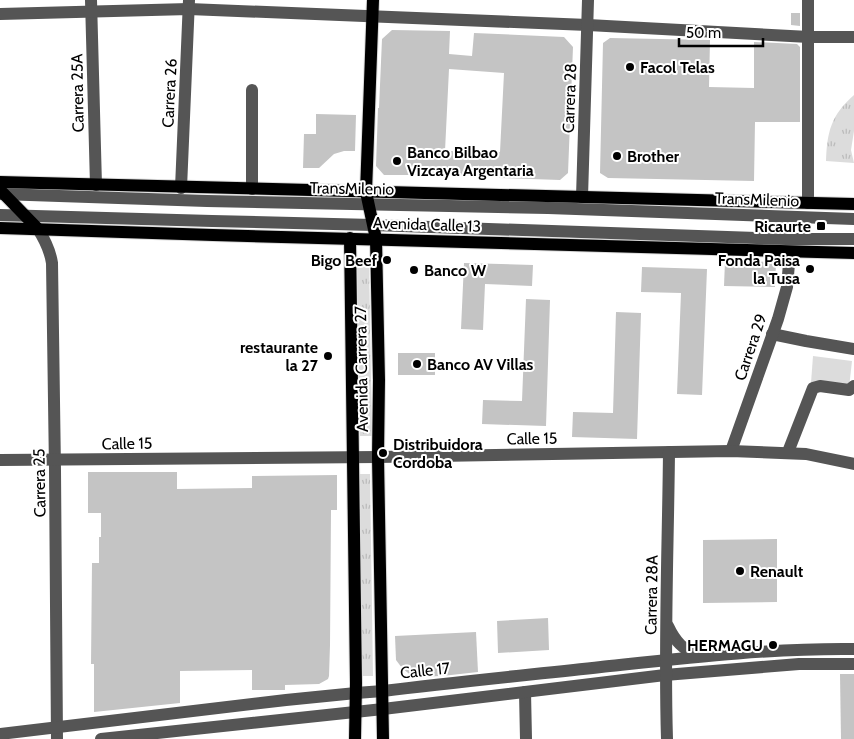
<svg xmlns="http://www.w3.org/2000/svg" width="854" height="739" font-family="Cabin,sans-serif">
	<defs>
		<pattern id="grass-tufts" width="24" height="20" patternUnits="userSpaceOnUse" patternTransform="scale(1.25)"><rect width="24" height="20" fill="#dcdcdc"/><path d="M3 7l-1-3M5 7V3M7 7l1-3M15 17l-1-3M17 17v-4M19 17l1-3" fill="none" stroke="#bbb"/></pattern>
	</defs>
	<rect width="100%" height="100%" fill="#fff"/>
	<g fill="url(#grass-tufts)">
		<path d="M854,95V131L851,150L854,163L826,161C827,132 831,115 854,95Z"/>
		<path d="M369,261L372,436H360L357,262Z"/>
		<path d="M360,474H370L373,676H362Z"/>
	</g>
	<path fill="#dcdcdc" d="M813,356L852,361L849,388L811,383Z"/>
	<g fill="#c4c4c4" fill-rule="evenodd">
		<path d="M791,13H800V26L791,25Z"/>
		<path d="M392,30L450,31L449,54L472,56L474,33L564,37L573,47L568,173L560,180L499,178V176L444,175H384L376,166L378,108H379L382,39ZM449,69L504,73L500,152L445,151Z"/>
		<path d="M610,38L710,40L709,87L754,88V42L797,44L800,47V122H755L754,181L608,178L600,173L603,43Z"/>
		<path d="M316,114L356,115L355,151H344L334,154L319,168H303L304,134H316Z"/>
		<path d="M725,261L776,262L775,287L724,286Z"/>
		<path d="M464,263L533,265L532,286L485,284L483,330L461,329Z"/>
		<path d="M642,267L707,269L702,395L677,394L681,293L641,292Z"/>
		<path d="M526,299L550,300L546,426L482,424L483,400L522,401Z"/>
		<path d="M616,312L641,313L637,439L572,437L573,412L613,413Z"/>
		<rect x="398" y="353" width="37" height="22"/>
		<path d="M88,472H177V489L252,488V476L337,475V510H331L330,645L329,676L328,679L319,684L285,685V690H252V670L180,671V703L94,712V664H91L92,563H99V537H101V513H88Z"/>
		<path d="M777,539V602L703,603V540Z"/>
		<path d="M548,618L549,650L498,653L497,621Z"/>
		<path d="M476,632L478,672L442,676L413,677L402,668L396,660L395,636Z"/>
		<path d="M840,674H854V739H841Z"/>
	</g>
	<g fill="none" stroke-linecap="round" stroke-linejoin="round">
		<g stroke="#dbdbdb" stroke-width="14">
			<g id="major">
				<path d="M373,0L366,192L376,239L379,380L378,457L383,739"/>
				<path d="M0,182L854,204"/>
				<path d="M0,190L38,229"/>
				<path d="M0,228L213,235L854,253"/>
				<path d="M350,238L356,683L355,739"/>
			</g>
		</g>
		<g stroke="#555" stroke-width="12">
			<path d="M91,0L96,185"/>
			<path d="M0,14L189,9L588,25L809,37H854"/>
			<path d="M252,90V189"/>
			<path d="M181,188L189,0"/>
			<path d="M0,194L207,201L548,208L854,219"/>
			<path d="M582,197L588,0"/>
			<path d="M808,203V0"/>
			<path d="M0,215L212,221L373,225L786,239H854"/>
			<path d="M38,229C45,240 50,250 52,263L55,470L57,739"/>
			<path d="M772,334L806,341L854,349"/>
			<path d="M731,451L778,319L787,287L790,252"/>
			<path d="M788,452L813,388L820,386L849,390L854,386"/>
			<path d="M0,460L378,457L731,451L806,454L854,464"/>
			<path d="M668,626C675,641 683,650 699,656"/>
			<path d="M525,692L526,739"/>
			<path d="M0,734L286,700L356,693L383,691C455,682 528,675 601,667C685,658 769,648 854,649"/>
			<path d="M101,739L383,709L665,675L799,664H854"/>
			<path d="M667,739C664,644 668,548 669,452"/>
		</g>
		<use href="#major" stroke="#000" stroke-width="12"/>
	</g>
	<g fill="#000" stroke="#fff" stroke-width="2">
		<circle cx="630" cy="67" r="5"/>
		<circle cx="617" cy="156" r="5"/>
		<circle cx="397" cy="161" r="5"/>
		<rect x="816" y="221" width="10" height="10" rx="2.5"/>
		<circle cx="387" cy="260" r="5"/>
		<circle cx="810" cy="269" r="5"/>
		<circle cx="414" cy="270" r="5"/>
		<circle cx="328" cy="356" r="5"/>
		<circle cx="417" cy="364" r="5"/>
		<circle cx="383" cy="453" r="5"/>
		<circle cx="740" cy="571" r="5"/>
		<circle cx="773" cy="645" r="5"/>
	</g>
	<g text-anchor="middle" stroke-width="4" stroke-linejoin="round" paint-order="stroke">
		<g font-size="16" font-weight="bold" fill="#000" stroke="#fff" text-anchor="start">
			<text x="640" y="73">Facol Telas</text>
			<text x="407" y="158">Banco Bilbao<tspan x="407" dy="18">Vizcaya Argentaria</tspan></text>
			<text x="627" y="162">Brother</text>
			<text x="811" y="232" text-anchor="end">Ricaurte</text>
			<text x="377" y="266" text-anchor="end">Bigo Beef</text>
			<text x="800" y="266" text-anchor="end">Fonda Paisa<tspan x="800" dy="18">la Tusa</tspan></text>
			<text x="424" y="276">Banco W</text>
			<text x="318" y="353" text-anchor="end">restaurante<tspan x="318" dy="18">la 27</tspan></text>
			<text x="427" y="370">Banco AV Villas</text>
			<text x="393" y="450">Distribuidora<tspan x="393" dy="18">Cordoba</tspan></text>
			<text x="750" y="577">Renault</text>
			<text x="763" y="651" text-anchor="end">HERMAGU</text>
		</g>
		<g font-size="16" fill="#000" stroke="#fff">
			<text transform="translate(77 93) rotate(-91)" y="6">Carrera 25A</text>
			<text transform="translate(169 93) rotate(-87)" y="6">Carrera 26</text>
			<text transform="translate(569 98) rotate(-88)" y="6">Carrera 28</text>
			<text transform="translate(352 188) rotate(1)" y="6">TransMilenio</text>
			<text transform="translate(757 199) rotate(2)" y="6">TransMilenio</text>
			<text transform="translate(427 224) rotate(2)" y="6">Avenida Calle 13</text>
			<text transform="translate(750 347) rotate(-71)" y="6">Carrera 29</text>
			<text transform="translate(361 369) rotate(-91)" y="6">Avenida Carrera 27</text>
			<text transform="translate(532 438) rotate(-1)" y="6">Calle 15</text>
			<text transform="translate(127 443) rotate(-1)" y="6">Calle 15</text>
			<text transform="translate(39 483) rotate(-91)" y="6">Carrera 25</text>
			<text transform="translate(651 595) rotate(-89)" y="6">Carrera 28A</text>
			<text transform="translate(425 670) rotate(-6)" y="6">Calle 17</text>
		</g>
	</g>
	<path d="M679 38v8h84v-8" fill="none" stroke="#000000" stroke-width="2.5"/>
	<text x="686" y="38" font-size="15" fill="#000000" stroke="#ffffff" stroke-width="4" paint-order="stroke">50 m</text>
</svg>
